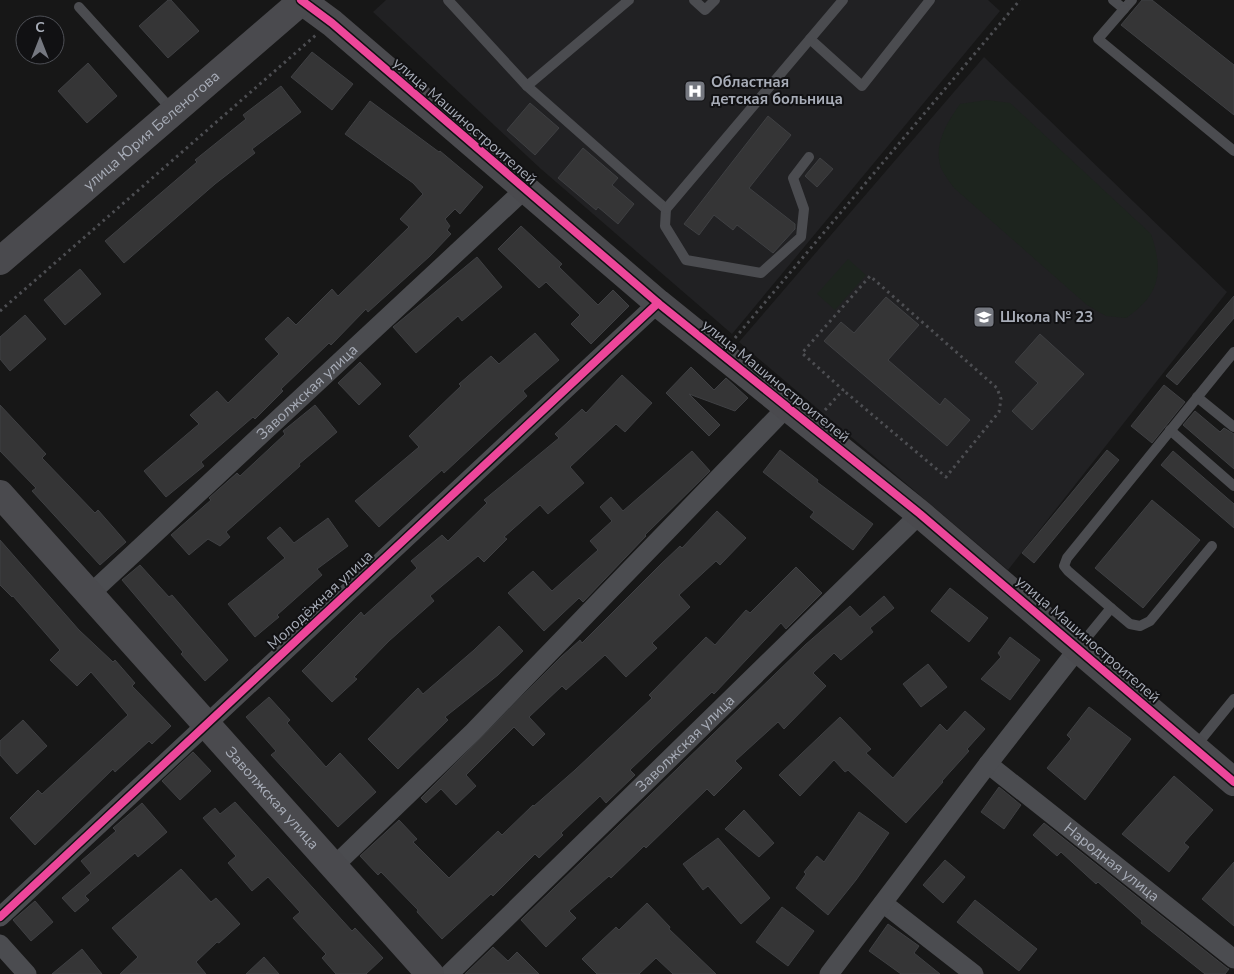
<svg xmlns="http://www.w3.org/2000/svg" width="1234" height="974" font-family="'Nunito Sans',sans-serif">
	<rect width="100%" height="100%" fill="#171717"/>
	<g fill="#212123">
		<path d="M386,0H988L1000,11L732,334L541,169L373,12Z"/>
		<path d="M984,57L1227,292L1008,570L739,342Z"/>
	</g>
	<g fill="#1d241e">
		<path d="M987,100L1010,103L1151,234C1164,272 1160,295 1126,318L1106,316L1087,305L954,188C950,182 944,175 941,168C933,144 947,123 960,104Z"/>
		<path d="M848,259L866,275L835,310L817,294Z"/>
	</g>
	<g fill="#353536" stroke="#3f4043">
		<path d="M168,0H171L199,31L168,58L139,26Z"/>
		<path d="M1142,0H1152L1234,65V115L1121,25Z"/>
		<path d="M312,52L353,84L332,110L291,77Z"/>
		<path d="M88,63L117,96L87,123L58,91Z"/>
		<path d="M281,86L301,112L252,149L255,153L215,184L124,263L105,241L197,162L195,160L246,119L243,115Z"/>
		<path d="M370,101L439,152L440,151L483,187L460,214L455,209L445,219L450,226L447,230L451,234L430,256L368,312L366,309L331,345L329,343L281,389L283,391L255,419L253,417L201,462L204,466L166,497L144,471L199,424L190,415L217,391L228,403L279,354L265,339L288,317L296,325L332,289L338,296L409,227L400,219L423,194L413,183L345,134Z"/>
		<path d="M530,103L559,128L535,155L507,130Z"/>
		<path d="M768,116L791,135L749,188L795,224V229L773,253L737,225L733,230L714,215L699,235L684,224Z"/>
		<path d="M583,148L618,178L612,185L634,204L618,224L598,207L596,210L558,178Z"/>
		<path d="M820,158L833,169L817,187L805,176Z"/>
		<path d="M521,226L562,264L559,267L598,305L613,290L629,306L591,344L571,324L580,315L546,282L539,288L498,249Z"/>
		<path d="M477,257L502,287L462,321L458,316L416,353L393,327Z"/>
		<path d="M80,269L101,294L65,325L44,300Z"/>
		<path d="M1234,296V318L1177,385L1166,376Z"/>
		<path d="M886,297L919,325L888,360L940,405L945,398L970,420L947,446L824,341L841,322L854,333Z"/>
		<path d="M25,315L46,339L10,371L0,359V337Z"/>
		<path d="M535,333L559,360L523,391L527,396L444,473L442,470L379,527L355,501L419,447L409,436L461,386L459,384L491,356L499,364Z"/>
		<path d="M1040,334L1084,374L1032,430L1012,411L1038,383L1015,362Z"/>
		<path d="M360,362L381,384L359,405L338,383Z"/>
		<path d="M691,367L714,390L726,378L748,398L735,411L689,394L720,425L709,436L666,393Z"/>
		<path d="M622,375L652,403L625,432L616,424L570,467L584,483L548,514L540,505L504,537L507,539L484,562L478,556L430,596L434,601L389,641L354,677L357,679L332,702L302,671L361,612L364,616L417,568L411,561L442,535L448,541L487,503L484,500L559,438L555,434L582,409L586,413Z"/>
		<path d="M1164,385L1185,402L1152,443L1131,426Z"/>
		<path d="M0,405L46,454L42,458L95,513L98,510L126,542L100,565L32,491L36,488L0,451Z"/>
		<path d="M315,405L337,432L299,464L300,466L226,532L230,537L220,546L208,539L189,555L171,535L211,500L209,498L237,473L240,476L285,434L283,431Z"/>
		<path d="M1195,411L1220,432L1224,428L1234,434V469L1183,425Z"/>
		<path d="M780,450L818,480L817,482L873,524L853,550L810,517L814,512L763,472Z"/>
		<path d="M1107,450L1119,460L1034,563L1022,553Z"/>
		<path d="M692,451L710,471L645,535L646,536L583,602L579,598L544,631L508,593L533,571L552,591L598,550L590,541L612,521L600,507L611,497L623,511Z"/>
		<path d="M1173,451L1234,504V528L1161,465Z"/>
		<path d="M1152,500L1200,540L1143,608L1095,568Z"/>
		<path d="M717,511L746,538L720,565L716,561L679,595L690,607L652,643L657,648L626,677L605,655L566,690L562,686L529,717L545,734L533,746L514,727L466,775L476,786L456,805L441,789L426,803L421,798L561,657L580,640L582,643L661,564L680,546L682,548Z"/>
		<path d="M328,518L348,546L317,569L322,575L277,615L279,617L255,637L228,604L285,558L267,538L280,527L294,543Z"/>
		<path d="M0,540L79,630L113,662L115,660L135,683L132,686L171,726L152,744L149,741L115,772L113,769L35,845L10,818L38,790L42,794L128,715L91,672L77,686L50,660L60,650L13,596L12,597L0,585Z"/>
		<path d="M140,565L169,597L172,595L228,660L205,681L181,654L183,652L122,580Z"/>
		<path d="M796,567L822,593L786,629L781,623L714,694L712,692L630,770L635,775L606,803L600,796L561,833L563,835L539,858L535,854L493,896L491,894L442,939L417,912L418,910L381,872L378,875L360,856L399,820L417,839L413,842L449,878L498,831L502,835L533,805L534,806L575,770L652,698L649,695L706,637L715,645L746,610L750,613Z"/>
		<path d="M950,588L988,618L969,642L931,611Z"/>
		<path d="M884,596L894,608L870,628L873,632L841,660L834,653L813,673L826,686L784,729L778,722L735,761L742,768L714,796L707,789L646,848L644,846L611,878L609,876L569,911L576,918L546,947L521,920L805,645L850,606L860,617Z"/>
		<path d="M499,626L523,651L498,675L445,717L448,720L398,769L368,739L418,688L423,694L474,650Z"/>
		<path d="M1010,637L1040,660L1010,700L981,679L1001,657L998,653Z"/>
		<path d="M928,664L947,687L921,707L903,684Z"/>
		<path d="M269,697L290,720L287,723L326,767L340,753L376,792L338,827L271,755L276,751L246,717Z"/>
		<path d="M1089,707L1131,739L1085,800L1047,768L1071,739L1067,735Z"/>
		<path d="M965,711L985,729L967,749L969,751L942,781L943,782L906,823L848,770L845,772L834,760L800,796L779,775L840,717L871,749L866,753L893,778L940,724L947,731Z"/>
		<path d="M23,720L47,746L17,774L0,755V741Z"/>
		<path d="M193,752L211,771L180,800L162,781Z"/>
		<path d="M1174,776L1213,810L1184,843L1189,847L1169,872L1122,834Z"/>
		<path d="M999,787L1021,805L1004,829L981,812Z"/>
		<path d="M235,802L352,931L355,928L383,958L366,974H336L322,958L326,954L293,918L300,912L268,877L252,891L228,863L236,856L203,818L215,808L220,814Z"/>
		<path d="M142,803L167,832L138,857L135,853L85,896L89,900L75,912L62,898L91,873L81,861L116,831L113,828Z"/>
		<path d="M744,810L774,843L759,857L725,829Z"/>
		<path d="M859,812L889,833L856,880L828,915L796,888L806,874L804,872L817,856L824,862Z"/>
		<path d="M1044,823L1227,968L1229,969L1225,974H1205L1141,923L1142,921L1098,882L1096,884L1061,852L1057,856L1033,835Z"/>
		<path d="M718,838L770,898L741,924L708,886L703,890L683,864Z"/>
		<path d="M945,860L965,877L943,903L923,885Z"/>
		<path d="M1234,862V926L1202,899Z"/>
		<path d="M181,869L211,902L216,898L240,924L219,943L217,942L196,962L206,974H120L138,957L112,928Z"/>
		<path d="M975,900L1037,949L1019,971L957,922Z"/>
		<path d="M35,901L53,922L31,941L13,920Z"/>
		<path d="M647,903L670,927L669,929L716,974H673L656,958L639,974H597L582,959L616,927L619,930Z"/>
		<path d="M782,907L814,931L788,966L756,942Z"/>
		<path d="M888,924L919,946L914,953L940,974H901L869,951Z"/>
		<path d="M493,947L508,961L517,952L539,974H465Z"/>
		<path d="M82,949L102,974H52Z"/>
		<path d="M264,957L279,974H246Z"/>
	</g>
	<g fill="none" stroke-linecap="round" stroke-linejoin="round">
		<g stroke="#4d4e52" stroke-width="3" stroke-dasharray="2.5 4" stroke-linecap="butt">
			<path d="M0,311L316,35"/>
			<path d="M735,338L1020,0"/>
			<path d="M825,410L843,390L802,353L870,276L997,388L1001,399L999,412L946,477L843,390"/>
		</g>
		<g stroke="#4b4c50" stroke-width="10">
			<path d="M448,0L527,86L666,209L665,226L686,260L761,273L801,237L804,209L793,178L809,157"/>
			<path d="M694,0L705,10L715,0"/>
			<path d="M1113,0L1124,9L1132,0"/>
			<path d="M79,7L173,111"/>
			<path d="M1124,9L1098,39L1234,151"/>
			<path d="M810,39L862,86L930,0"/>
			<path d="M527,86L629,0"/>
			<path d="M666,209L843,0"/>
			<path d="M1197,397L1234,427"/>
			<path d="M1170,430L1234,486"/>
			<path d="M1111,608L1130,624L1140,626L1150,621L1212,546"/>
			<path d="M1079,647L1111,608L1068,571L1064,566L1067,558L1234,352"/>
			<path d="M1195,747L1234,699"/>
		</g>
		<g stroke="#4b4c50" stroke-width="19">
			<path id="s1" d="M89,595L524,190"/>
			<path id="s2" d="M988,764L1234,959"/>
			<path d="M333,867L473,732L786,408"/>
			<path d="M883,903L974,974"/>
			<path d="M0,917L658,303"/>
			<path d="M0,944L27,974"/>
			<path id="s3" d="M449,974L920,514"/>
			<path d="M829,974L988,764L1077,650"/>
		</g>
		<g stroke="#4a4a4e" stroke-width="28">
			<path d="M302,1L332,23L658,303L920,514L1234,782"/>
			<path id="s4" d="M0,261L303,0"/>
			<path id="s5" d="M0,494L430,974"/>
		</g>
		<g stroke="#111113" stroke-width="11">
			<g id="cycleway">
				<path d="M301,0L332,23L658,303L920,514L1234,782"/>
				<path d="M0,917L658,303"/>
			</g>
		</g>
		<use href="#cycleway" stroke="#ed469a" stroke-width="8"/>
	</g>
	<defs>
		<g id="hospital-square" transform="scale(1.125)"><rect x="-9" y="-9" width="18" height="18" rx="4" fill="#757880" stroke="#111113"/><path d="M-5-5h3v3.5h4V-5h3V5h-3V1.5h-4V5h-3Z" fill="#fff"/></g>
		<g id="school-square" transform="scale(1.125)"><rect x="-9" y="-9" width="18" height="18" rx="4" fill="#757880" stroke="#111113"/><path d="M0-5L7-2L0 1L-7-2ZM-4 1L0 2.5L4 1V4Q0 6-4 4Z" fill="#fff"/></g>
	</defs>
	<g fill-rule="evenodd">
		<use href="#hospital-square" x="695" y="91"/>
		<use href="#school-square" x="984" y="317"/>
	</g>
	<g text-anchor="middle" stroke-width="4" stroke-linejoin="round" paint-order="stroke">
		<g font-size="15" font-weight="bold" fill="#a8adb8" stroke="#111113" text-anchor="start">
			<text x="711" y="87">Областная<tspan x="711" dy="17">детская больница</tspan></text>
			<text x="1000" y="322">Школа № 23</text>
		</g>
		<g font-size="15" fill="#a8adb8" stroke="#111113">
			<text transform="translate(465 121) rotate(41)" y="5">улица Машиностроителей</text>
			<text dy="5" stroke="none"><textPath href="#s4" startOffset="200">улица Юрия Беленогова</textPath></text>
			<text transform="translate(776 381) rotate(39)" y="5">улица Машиностроителей</text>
			<text dy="5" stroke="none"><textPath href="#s1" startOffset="298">Заволжская улица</textPath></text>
			<text transform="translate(320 600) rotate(-43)" y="5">Молодёжная улица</text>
			<text transform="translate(1088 639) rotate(41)" y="5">улица Машиностроителей</text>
			<text dy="5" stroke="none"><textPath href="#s3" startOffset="330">Заволжская улица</textPath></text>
			<text dy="5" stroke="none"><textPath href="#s5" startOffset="408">Заволжская улица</textPath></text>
			<text dy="5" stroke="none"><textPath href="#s2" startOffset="158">Народная улица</textPath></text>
		</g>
	</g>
	<g transform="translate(40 40)"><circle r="24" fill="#111113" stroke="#4d4f55"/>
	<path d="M0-4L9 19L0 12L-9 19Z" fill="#757880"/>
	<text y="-8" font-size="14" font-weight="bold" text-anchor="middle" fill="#a8adb8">С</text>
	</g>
</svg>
